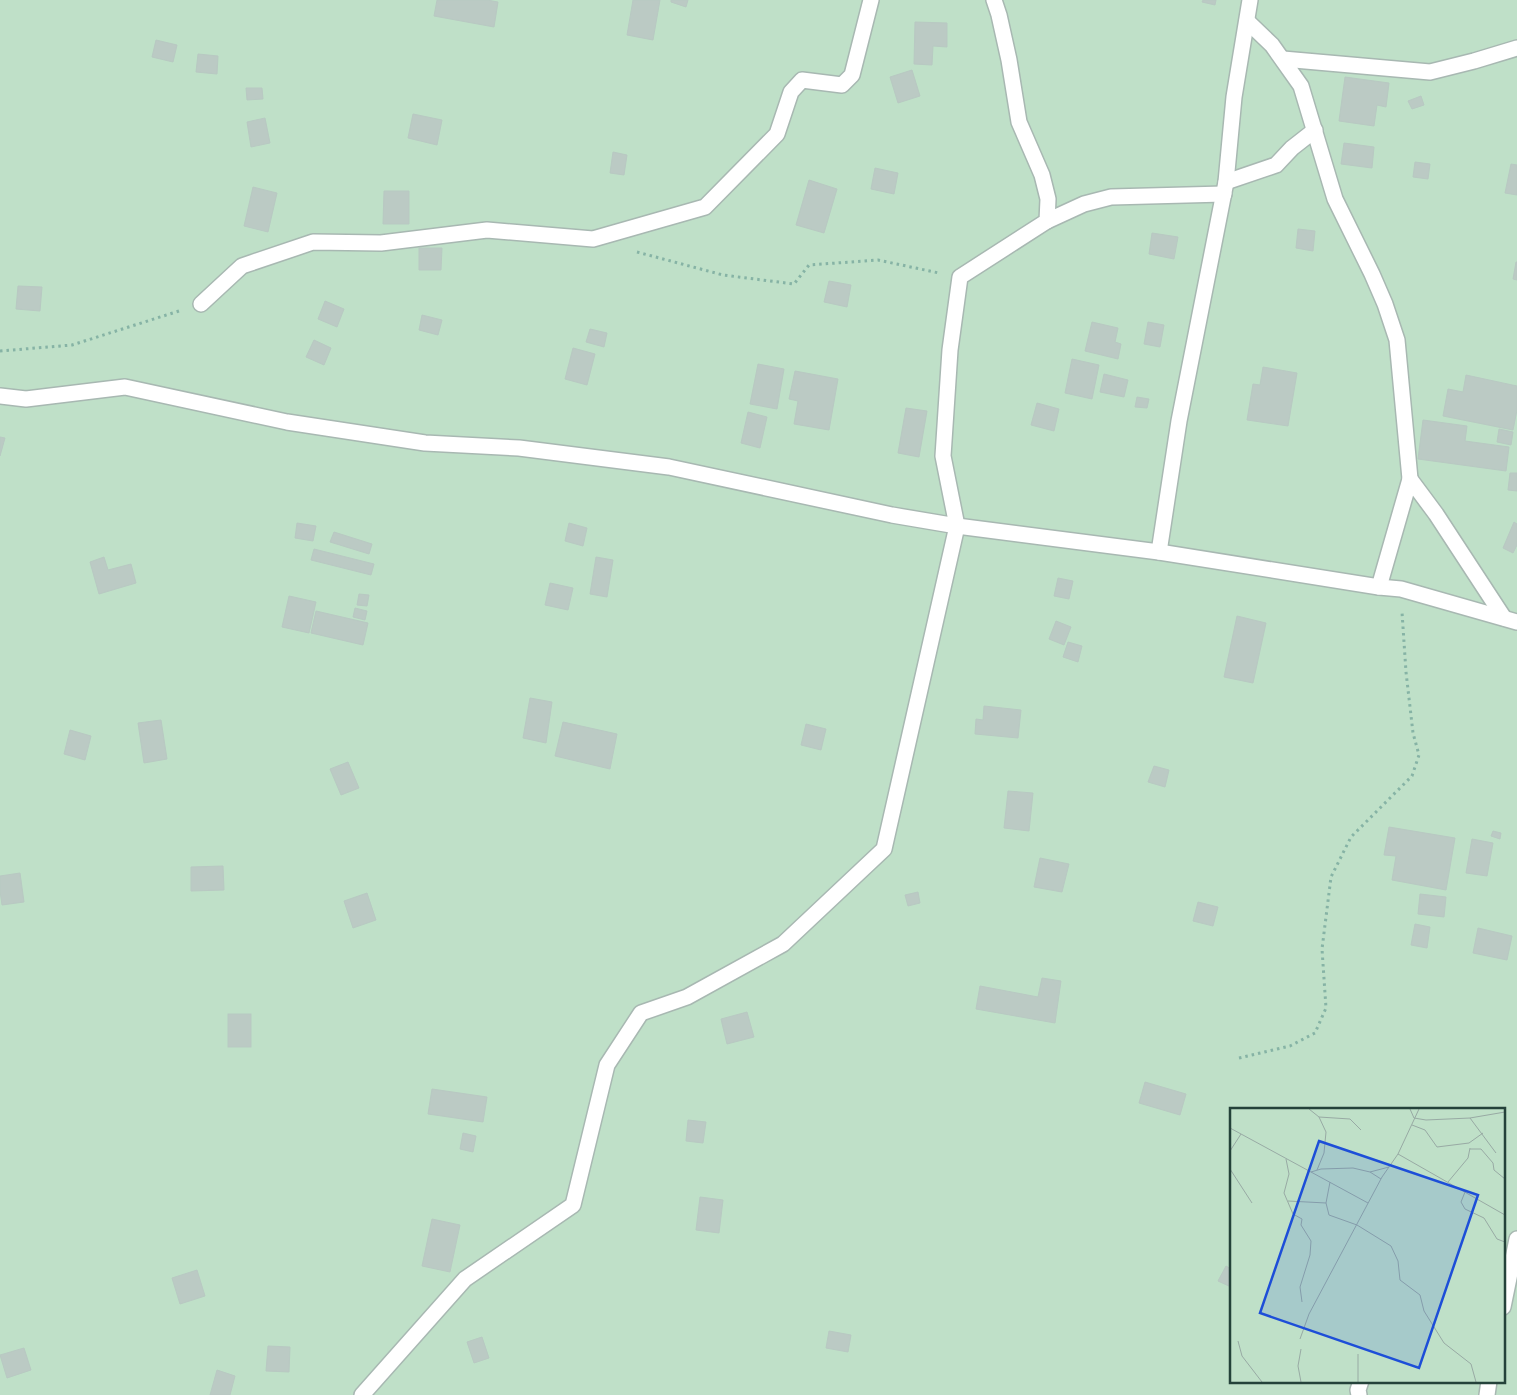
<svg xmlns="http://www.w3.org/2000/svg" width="1517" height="1395" font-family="Manrope,sans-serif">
	<rect width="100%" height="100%" fill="#e6efeb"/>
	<path fill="#bfe0c8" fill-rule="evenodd" d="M0,0H1517V1395H0ZM1231,1109H1503V1381H1231Z"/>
	<g fill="#bbcac4" stroke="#b8c9c2">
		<path d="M437,0H487L498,2L494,27L434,16Z"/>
		<path d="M633,0H660L653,40L627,35Z"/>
		<path d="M671,0H688L686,7L671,2Z"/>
		<path d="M1203,0H1216L1215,5L1202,2Z"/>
		<path d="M915,22L947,23V47L933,46L932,65L914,64Z"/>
		<path d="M156,40L177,45L173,62L152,57Z"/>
		<path d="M198,54L218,56L217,74L196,72Z"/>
		<path d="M912,70L920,96L898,103L890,77Z"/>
		<path d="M1345,77L1389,83L1386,107L1377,105L1374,126L1339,121Z"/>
		<path d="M246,88H262L263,99L247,100Z"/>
		<path d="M1421,96L1424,105L1412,109L1408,101Z"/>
		<path d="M413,114L442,120L437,145L408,138Z"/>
		<path d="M265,118L270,143L251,147L247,122Z"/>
		<path d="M1344,143L1374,147L1372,168L1341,164Z"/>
		<path d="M613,152L627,155L624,175L610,173Z"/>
		<path d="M1415,162L1430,164L1428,179L1413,177Z"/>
		<path d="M1511,164L1517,165V195L1505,193Z"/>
		<path d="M875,168L898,173L894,194L871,189Z"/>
		<path d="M809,180L837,189L824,233L796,225Z"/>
		<path d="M253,187L277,193L268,232L244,226Z"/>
		<path d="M384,191H409V224H383Z"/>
		<path d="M1298,229L1315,231L1313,251L1296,248Z"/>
		<path d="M1152,233L1178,237L1174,259L1149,254Z"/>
		<path d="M419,248H442L441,270H419Z"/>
		<path d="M1516,262H1517V280L1513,279Z"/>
		<path d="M829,281L851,285L847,307L824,302Z"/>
		<path d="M18,286L42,287L40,311L16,309Z"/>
		<path d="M325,301L344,309L337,327L318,319Z"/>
		<path d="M422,315L442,320L438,335L419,330Z"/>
		<path d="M1092,322L1118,328L1115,342L1121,344L1118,359L1085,351Z"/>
		<path d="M1148,322L1164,325L1160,347L1144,344Z"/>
		<path d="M590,329L607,333L604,347L586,342Z"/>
		<path d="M314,340L331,348L324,365L306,357Z"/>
		<path d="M573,348L595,354L587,385L565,379Z"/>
		<path d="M1072,359L1099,365L1092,399L1065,393Z"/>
		<path d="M758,364L784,369L777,409L750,404Z"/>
		<path d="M1263,367L1297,373L1288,426L1247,420L1253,384L1260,385Z"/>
		<path d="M795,371L838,379L829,430L794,424L798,401L789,399Z"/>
		<path d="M1104,374L1128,380L1124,397L1100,392Z"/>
		<path d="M1466,375L1517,386V410L1513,430L1443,416L1448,389L1463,392Z"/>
		<path d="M1137,397L1149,399L1147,408L1135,407Z"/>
		<path d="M1037,403L1059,409L1054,431L1031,425Z"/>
		<path d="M906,408L927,411L919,457L898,453Z"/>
		<path d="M748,412L767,417L760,448L741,443Z"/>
		<path d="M1423,420L1467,426L1465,441L1509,447L1506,471L1418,459Z"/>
		<path d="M1499,429L1513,432L1511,445L1497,442Z"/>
		<path d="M0,437L5,438L0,456Z"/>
		<path d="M1510,473H1517V491L1508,490Z"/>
		<path d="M1514,522L1517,524V545L1513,553L1503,548Z"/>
		<path d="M297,523L316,526L313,541L295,538Z"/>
		<path d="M569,523L587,528L583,546L565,541Z"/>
		<path d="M334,532L372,544L369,554L330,542Z"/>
		<path d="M314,549L374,564L371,575L311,560Z"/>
		<path d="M104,557L108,570L131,564L136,583L99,594L90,562Z"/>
		<path d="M596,557L613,560L607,597L590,594Z"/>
		<path d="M1058,578L1073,581L1069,599L1054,596Z"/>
		<path d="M550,583L573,588L568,610L545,605Z"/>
		<path d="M359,594L369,595L367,606L357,605Z"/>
		<path d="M289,596L316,602L309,633L282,627Z"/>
		<path d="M355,608L367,611L365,620L353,617Z"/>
		<path d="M316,611L368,623L363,645L311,633Z"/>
		<path d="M1237,616L1266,623L1253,683L1224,677Z"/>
		<path d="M1056,621L1071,627L1064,645L1049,639Z"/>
		<path d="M1068,642L1082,646L1078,662L1063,657Z"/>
		<path d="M530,698L552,702L546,743L523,738Z"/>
		<path d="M984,706L1021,710L1018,738L975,734L976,719L983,720Z"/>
		<path d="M161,720L167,759L144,763L138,723Z"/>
		<path d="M563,722L617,734L610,769L555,756Z"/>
		<path d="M806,724L826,729L821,750L801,745Z"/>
		<path d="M70,730L91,736L85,760L64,754Z"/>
		<path d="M348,762L359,788L341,795L330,769Z"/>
		<path d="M1154,766L1169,770L1165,787L1148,782Z"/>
		<path d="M1008,791L1033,793L1029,831L1004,828Z"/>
		<path d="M1389,827L1455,838L1446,890L1392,880L1396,856L1384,855Z"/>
		<path d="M1493,831L1501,833L1500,839L1491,836Z"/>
		<path d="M1472,839L1493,843L1487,876L1466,873Z"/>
		<path d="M1040,858L1069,864L1062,892L1034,887Z"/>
		<path d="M223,866L224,890L191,891V867Z"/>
		<path d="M20,873L24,902L2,905L0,891V876Z"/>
		<path d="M918,892L920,903L908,906L905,895Z"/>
		<path d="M367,893L376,920L353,928L344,901Z"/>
		<path d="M1420,894L1446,897L1444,917L1418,914Z"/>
		<path d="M1198,902L1218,907L1213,926L1193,921Z"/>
		<path d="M1415,924L1430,927L1427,948L1411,945Z"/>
		<path d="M1478,928L1512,936L1507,960L1473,953Z"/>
		<path d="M1042,978L1061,981L1055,1023L976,1009L980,986L1038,997Z"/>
		<path d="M747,1012L754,1037L727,1044L721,1019Z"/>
		<rect x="228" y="1014" width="23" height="33"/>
		<path d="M1145,1082L1186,1094L1180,1115L1139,1103Z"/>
		<path d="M432,1089L487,1097L483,1122L428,1114Z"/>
		<path d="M688,1120L706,1122L703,1143L686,1141Z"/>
		<path d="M463,1133L476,1136L473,1152L460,1149Z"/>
		<path d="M700,1197L723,1200L719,1233L696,1230Z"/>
		<path d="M432,1219L460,1225L450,1272L422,1266Z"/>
		<path d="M1226,1266L1231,1269V1287L1218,1281Z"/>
		<path d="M197,1270L205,1296L180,1304L172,1278Z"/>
		<path d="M829,1331L851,1335L848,1352L826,1348Z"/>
		<path d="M482,1337L489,1358L474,1363L467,1342Z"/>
		<path d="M268,1346L290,1347L289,1372L266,1371Z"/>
		<path d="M24,1348L31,1370L7,1378L0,1355Z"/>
		<path d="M217,1370L235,1376L230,1395H210Z"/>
	</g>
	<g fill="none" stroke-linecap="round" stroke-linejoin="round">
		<g stroke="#a8b8b2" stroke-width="18">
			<g id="minor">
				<path d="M1247,21L1272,45L1301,86L1335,199L1372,274L1385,304L1397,340L1410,479L1379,587"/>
				<path d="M1283,59L1430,72L1474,61L1517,48"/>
				<path d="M1226,182L1276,165L1292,148L1315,130"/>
				<path d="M1047,221L1084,204L1111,197L1224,194"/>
				<path d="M201,304L242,266L313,242L381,243L487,230L593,239L705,207L777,134L791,92L802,80L842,85L852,75L871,0"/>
				<path d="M0,396L26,399L125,387L287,422L425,443L519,448L669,467L892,515L957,526L1159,552L1379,587L1401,589L1517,622"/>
				<path d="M1410,479L1436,514L1504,618"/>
				<path d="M1159,552L1179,421L1226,182L1234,97L1250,0"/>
				<path d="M1503,1307L1517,1239"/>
				<path d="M362,1395L465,1279L573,1205L607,1065L641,1013L687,997L783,944L884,849L957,526L943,456L950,350L960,277L1047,221L1048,199L1042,175L1019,122L1009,60L999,15L994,0"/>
				<path d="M1359,1395L1358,1390L1361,1381"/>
				<path d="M1487,1395L1489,1381"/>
			</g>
		</g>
		<g stroke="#86b3a5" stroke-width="3" stroke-dasharray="2.5 4" stroke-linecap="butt">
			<path d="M637,252L723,275L794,284L809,265L878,260L939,273"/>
			<path d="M0,351L72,345L179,311"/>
			<path d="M1239,1058L1290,1046L1315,1033L1326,1008L1322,949L1331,877L1351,837L1412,776L1419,755L1413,733L1406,672L1402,612"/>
		</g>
		<use href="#minor" stroke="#fff" stroke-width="15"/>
	</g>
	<g transform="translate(1230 1108)">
		<rect width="275" height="275" fill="#e6efeb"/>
		<path d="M0,1H275V274H0Z" fill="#bfe0c8"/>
		<path fill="none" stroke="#98aaa4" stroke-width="1" d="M79,1L89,9L96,24L94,45L87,62M180,1L184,10L196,12L240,10L275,4M89,9L120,11L131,22M240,10L266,45M182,17L195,22L207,39L239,35L253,25M0,20L138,95M240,41H251L263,55L264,62L275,71M0,43L11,26M168,46L275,107M56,51L59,66L54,85L63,106L72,111L71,117L81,133L80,147L70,179L72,194M0,61L22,95M81,64L91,61L123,60L140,64L151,71M140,64L159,59M218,74L238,50L240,40M235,84L231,94L235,101L254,110L267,131L275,134M58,93L96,95L99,107L127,117L161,138L168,153L170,172L190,187L194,203L214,235L241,256L246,274M96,95L100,74M70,231L79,206L152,69L168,46L189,1M8,233L12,248L32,274M71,241L68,258L71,274M128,246V274"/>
		<path fill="#1d4ed8" fill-opacity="0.15" stroke="#1d4ed8" stroke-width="2.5" d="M89,33L248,87L189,260L30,205Z"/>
		<rect width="275" height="275" fill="none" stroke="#24423a" stroke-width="2.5"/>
	</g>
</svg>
